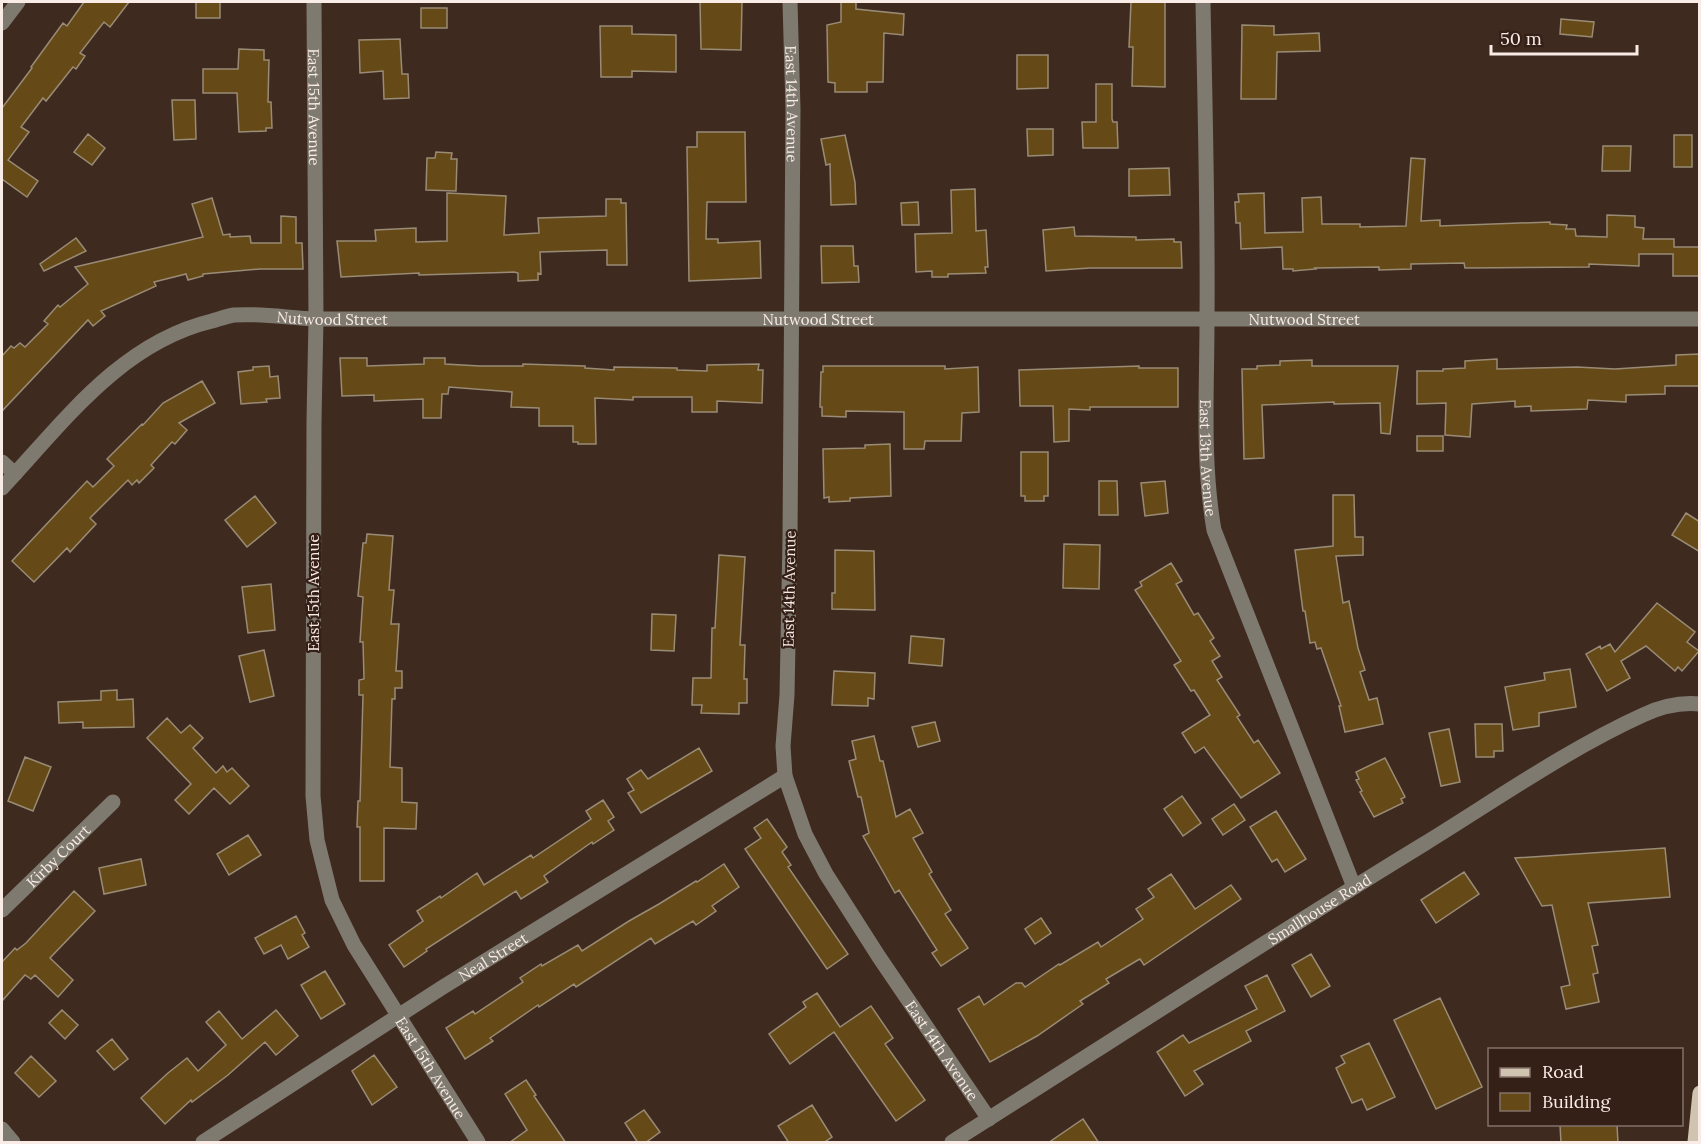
<svg xmlns="http://www.w3.org/2000/svg" width="1701" height="1144" font-family="Lora,serif">
<rect width="100%" height="100%" fill="#3f2a20"/>
<path fill="#654a18" stroke="#998b75" stroke-width="1.5" d="M84,2H129L110,27L104,22L80,53L85,56L76,69L73,67L46,101L43,98L21,127L29,132L8,160L38,181L27,197L2,179V108L32,68L31,67L63,23L67,26Z
M196,2H220V18H196Z
M700,2H742L741,50L701,49Z
M841,2H856V9L904,14L903,35L884,33L883,82H867V92H835V83L828,82L827,25L841,22Z
M1131,2H1165V87L1132,86L1133,47H1129Z
M421,8H447V28H421Z
M1561,19L1594,22L1592,37L1560,34Z
M1242,25L1274,26V35L1319,33L1320,51L1277,52L1276,99H1241Z
M600,26H632V34L676,35V72L632,71V77H601Z
M400,39L402,74H408L409,98L384,99L383,71L360,73L359,40Z
M239,49L264,50V60H269L268,102H271L272,128H266V131L239,132L237,93H203V69H238Z
M1017,55H1048V88L1017,89Z
M1096,84H1112V119L1113,122H1117L1118,148H1083L1082,122H1096Z
M172,100H195L196,139L174,140Z
M1027,129H1053V155L1028,156Z
M697,132H745L746,202H707L706,239H718V243L760,241L761,278L689,281L687,147H697Z
M88,134L105,148L92,165L74,152Z
M845,135L855,182L856,204L831,205L830,164L826,165L821,139Z
M1674,135H1692V167H1674Z
M1603,146H1631L1630,171H1602Z
M436,152L452,153L451,159H457L456,191L426,190L427,158H435Z
M1411,158L1425,159L1421,221L1440,220V226L1550,222V224L1567,225L1566,229H1575L1576,236L1607,237V215L1635,216V227L1644,228L1643,239H1674V247H1700V276H1673V254H1639V266L1589,264V267L1465,268L1464,263L1411,264V269L1379,270V267L1315,268L1316,269L1293,271V269H1283L1282,247L1241,249L1240,223H1236L1235,202H1239L1238,194L1264,193L1265,233L1303,232L1302,198L1321,197L1322,224H1360V227L1406,226Z
M1169,168L1170,195L1129,196V169Z
M975,189L976,231L986,230L988,267H985L986,273L948,274V277H932V271L916,272L915,234L952,233L951,190Z
M447,193L506,196L504,235L539,233L538,218L606,216V199H621V203H626L627,265H607V250L540,252L541,274L538,273V280L518,281V273L514,272L419,275V273L341,277L337,241H376L375,230L416,228V242L447,241Z
M212,198L223,235L230,234V237L250,236L251,243H281V216L296,217V243H302L303,269H260L203,274V276L188,280L186,274L154,282L156,286L101,311L105,316L93,326L88,320L2,411V356L11,346L14,348L20,343L25,347L48,324L44,321L58,305L60,307L88,284L75,267L203,237L192,204Z
M918,202L919,225H902L901,203Z
M1074,227L1075,236L1136,237V240L1174,239V242H1181L1182,268H1090L1046,271L1043,230Z
M76,238L86,251L44,271L40,264Z
M821,246H853L854,266H858L859,282L822,283Z
M1700,354V386H1665V394L1626,395V402L1588,400L1587,409L1531,411V406L1515,407V401L1472,404L1470,437L1445,435L1446,403L1417,404V371H1443V369L1465,368V361L1497,359V369L1577,367L1615,369L1676,365V355Z
M340,358H367V366L424,364V358H445V364L480,366H523V364L585,366V368L614,370V367L677,368V370L707,371V365L759,364L758,370H763L762,403L717,401V412H692V397H633V400L595,398L596,444H578V442H573V426H539V408L511,407L512,392L449,387L448,394H442L441,418H423V399L374,401V395L342,396Z
M1312,360V366H1398L1390,434L1381,433L1380,403L1334,404V402L1262,405L1264,458L1244,459L1242,369H1257V366L1280,365V361Z
M269,366L270,377L278,376L280,398L266,399L267,402L241,404L238,372L253,370V367Z
M823,366H945V369L978,367L979,412L962,413L961,441H925L924,449H904V412L846,411V417L822,416V407H820L821,372H823Z
M1139,366V368H1178V407H1090V410L1069,409V441L1054,442L1053,406H1020L1019,370Z
M202,381L215,403L179,423L187,430L175,444L172,442L151,465L154,468L139,483L137,480L132,485L128,480L90,518L96,524L70,552L67,548L34,582L12,561L87,481L93,487L114,466L107,459L142,424L143,425L163,403Z
M1417,436H1443V451H1417Z
M890,444L891,496L850,498V501L829,502V497L824,498L823,449L865,448V445Z
M1021,452H1048V496H1044V501H1025V496H1021Z
M1099,481H1117L1118,515H1099Z
M1165,481L1168,513L1145,516L1141,483Z
M1333,495H1354L1355,537H1363V555L1336,556L1343,603L1349,601L1358,648L1365,670L1360,672L1369,700L1377,698L1383,724L1345,732L1339,706H1341L1321,648L1317,649L1315,642L1310,643L1305,611H1303L1295,550L1333,546Z
M255,496L276,523L247,547L225,520Z
M1686,513L1700,522V552L1672,535Z
M367,534L393,536L389,590H394L391,624H399L396,671H402V688H395V699H392L390,767L402,768V802L417,803L416,829L384,828V881H360V827H357L358,801H360L363,695H359V680L364,679L363,642H360L363,597L358,596L363,543H366Z
M1064,544L1100,545L1099,589L1063,588Z
M835,550L874,551L875,610L832,609V593H835Z
M719,555L745,557L740,645H745L744,679H747V703H739V714L701,713L702,705H692L693,678H711L712,628H715Z
M1171,563L1182,581L1176,584L1194,615L1198,613L1214,638L1210,641L1220,656L1212,661L1222,677L1217,680L1240,715L1237,717L1254,743L1258,740L1280,773L1241,798L1204,747L1195,753L1182,733L1210,715L1194,690L1191,691L1174,665L1181,661L1135,590L1142,586L1140,582Z
M271,584L275,630L248,633L242,587Z
M1657,603L1695,632L1687,642L1699,651L1682,671L1678,667L1675,671L1646,646L1621,661L1630,678L1607,691L1586,654L1600,646L1601,649L1610,644L1615,652Z
M652,614L676,615L674,651L651,650Z
M911,636L944,639L942,666L909,663Z
M264,650L274,696L250,702L239,656Z
M1570,669L1576,707L1539,713V726L1513,730L1505,687L1545,680L1544,673Z
M834,671L875,673L874,699L868,698V706L832,705Z
M117,690V700L133,699L134,727L83,728V722L59,723L58,702L101,700V691Z
M167,718L181,733L190,725L203,738L193,748L216,773L223,766L227,772L232,768L249,786L230,804L214,788L189,814L175,800L191,784L147,738Z
M935,722L940,741L918,747L912,727Z
M1475,724H1502L1503,751H1494V757H1476Z
M1449,729L1460,782L1441,786L1429,733Z
M874,736L880,761H883L896,817L910,809L923,833L913,838L932,872L929,874L951,910L945,914L968,948L941,966L932,953L937,950L899,890L895,893L863,836L869,833L861,797H858L849,761L856,759L852,741Z
M699,748L712,771L641,813L628,793L634,790L627,779L641,770L648,779Z
M25,757L51,767L33,811L8,801Z
M1385,758L1405,797L1401,799L1403,803L1374,817L1360,792L1362,791L1356,780L1359,779L1356,772Z
M1182,796L1201,823L1183,836L1164,809Z
M603,800L614,817L608,821L614,830L593,844L592,842L544,876L548,882L521,899L516,891L426,949L427,951L404,967L389,945L423,921L417,911L440,896L441,898L477,873L484,885L531,855L533,858L591,819L586,811Z
M1234,804L1245,820L1223,835L1212,819Z
M1276,811L1306,859L1285,872L1277,859L1272,862L1250,827Z
M767,819L787,847L782,852L791,865L788,867L848,954L827,969L745,849L761,838L754,828Z
M248,835L261,855L229,875L217,854Z
M1665,848L1670,897L1588,903L1598,945L1592,946L1598,973L1593,974L1599,1002L1566,1009L1561,987L1570,985L1552,905L1542,906L1515,858Z
M141,859L146,885L104,894L99,868Z
M724,864L739,887L712,906L716,911L696,925L693,921L655,944L651,938L576,987L574,984L539,1007L538,1005L490,1038L493,1041L465,1059L446,1028L473,1011L475,1014L523,982L520,978L541,964L542,966L578,945L582,951L629,921L659,904L696,881L697,882Z
M1464,872L1479,894L1436,923L1421,900Z
M1171,874L1195,909L1231,885L1241,899L1144,965L1140,959L1138,960L1106,979L1109,983L1080,1001L1083,1004L1037,1036L990,1062L958,1009L979,996L984,1005L1016,983H1022L1025,987L1059,964L1060,965L1098,942L1101,947L1143,919L1136,909L1154,897L1148,889Z
M74,891L95,911L50,958L73,980L58,997L35,975L31,979L25,975L2,1001V962L15,948L17,950L26,943Z
M296,916L305,933L302,935L309,947L288,959L281,945L264,954L255,938Z
M1041,918L1051,933L1035,944L1025,929Z
M1311,954L1330,986L1311,997L1292,965Z
M325,971L345,1004L321,1019L301,985Z
M1267,975L1285,1011L1246,1031L1251,1041L1194,1071L1203,1084L1185,1096L1157,1052L1183,1035L1189,1043L1257,1009L1245,986Z
M817,993L840,1027L871,1006L893,1038L885,1044L925,1100L896,1121L834,1032L790,1064L769,1034L806,1007L803,1002Z
M1440,998L1482,1087L1436,1109L1394,1020Z
M62,1010L78,1025L65,1039L49,1023Z
M276,1010L298,1036L276,1055L265,1042L228,1075L192,1102L191,1100L165,1124L141,1098L168,1073L187,1058L198,1071L226,1045L206,1022L219,1011L242,1039Z
M112,1039L128,1059L114,1070L97,1051Z
M1369,1043L1395,1097L1367,1110L1362,1099L1352,1103L1336,1068L1345,1063L1341,1056Z
M374,1055L397,1087L372,1105L352,1071Z
M31,1056L56,1081L39,1097L15,1073Z
M526,1080L536,1095L534,1096L566,1143H509L527,1130L505,1094Z
M812,1105L832,1137L823,1143H789L778,1126Z
M644,1110L660,1132L645,1143H638L625,1123Z
M1083,1119L1099,1143H1048Z
M1560,1125H1617L1618,1143H1561Z"/>
<g fill="none" stroke-linecap="round" stroke-linejoin="round">
<g stroke="#7f7a70" stroke-width="15">
<path id="s1" d="M314,2L316,319L314,421L313,796L317,840L332,900L354,945L478,1142"/>
<path id="s2" d="M790,2L793,109L790,539L787,695L783,746L785,776L805,834L826,874L879,957L989,1119"/>
<path id="s3" d="M1203,2C1205,108 1208,214 1207,321C1207,390 1202,461 1214,530L1354,887"/>
<path d="M2,23L18,2"/>
<path d="M2,462L15,474"/>
<path id="s4" d="M2,488C63,423 120,343 212,321C219,319 227,316 234,315C260,313 289,318 316,319H1700"/>
<path id="s5" d="M2,910L113,802"/>
<path d="M2,1129L13,1142"/>
<path id="s6" d="M203,1142L443,987L785,776"/>
<path id="s7" d="M952,1142C1109,1043 1265,941 1424,844C1494,801 1568,749 1643,715C1660,707 1680,702 1700,704"/>
</g>
<path stroke="#d0c4b0" stroke-width="15" d="M1695,1142L1700,1093"/>
</g>
<g text-anchor="middle" dominant-baseline="central" stroke-width="4.5" stroke-linejoin="round" paint-order="stroke">
<g font-size="15" fill="#f9ebe5" stroke="#342017">
<text stroke="none"><textPath href="#s2" startOffset="102">East 14th Avenue</textPath></text>
<text stroke="none"><textPath href="#s1" startOffset="105">East 15th Avenue</textPath></text>
<text stroke="none"><textPath href="#s4" startOffset="394">Nutwood Street</textPath></text>
<text stroke="none"><textPath href="#s4" startOffset="880">Nutwood Street</textPath></text>
<text stroke="none"><textPath href="#s4" startOffset="1366">Nutwood Street</textPath></text>
<text stroke="none"><textPath href="#s3" startOffset="456">East 13th Avenue</textPath></text>
<text transform="translate(789 589) rotate(-89)">East 14th Avenue</text>
<text transform="translate(313 593) rotate(-90)">East 15th Avenue</text>
<text stroke="none"><textPath href="#s5" startOffset="78">Kirby Court</textPath></text>
<text stroke="none"><textPath href="#s7" startOffset="435">Smallhouse Road</textPath></text>
<text stroke="none"><textPath href="#s6" startOffset="344">Neal Street</textPath></text>
<text stroke="none"><textPath href="#s2" startOffset="1092">East 14th Avenue</textPath></text>
<text stroke="none"><textPath href="#s1" startOffset="1095">East 15th Avenue</textPath></text>
</g>
</g>
<rect width="1701" height="1144" fill="none" stroke="#f9ebe5" stroke-width="6"/>
<rect x="1488" y="1048" width="195" height="78" fill="#342017" stroke="#837169" stroke-width="1.5"/>
<rect x="1500" y="1068" width="30" height="9" fill="#d0c4b0" stroke="#837169" stroke-width="1.5"/>
<text x="1542" y="1078" font-size="18" fill="#f9ebe5">Road</text>
<rect x="1500" y="1093" width="30" height="18" fill="#654a18" stroke="#837169" stroke-width="1.5"/>
<text x="1542" y="1108" font-size="18" fill="#f9ebe5">Building</text>
<path d="M1491 45v9h146v-9" fill="none" stroke="#f9ebe5" stroke-width="3"/>
<text x="1500" y="45" font-size="18" fill="#f9ebe5" stroke="#342017" stroke-width="4.5" paint-order="stroke">50 m</text>
</svg>
